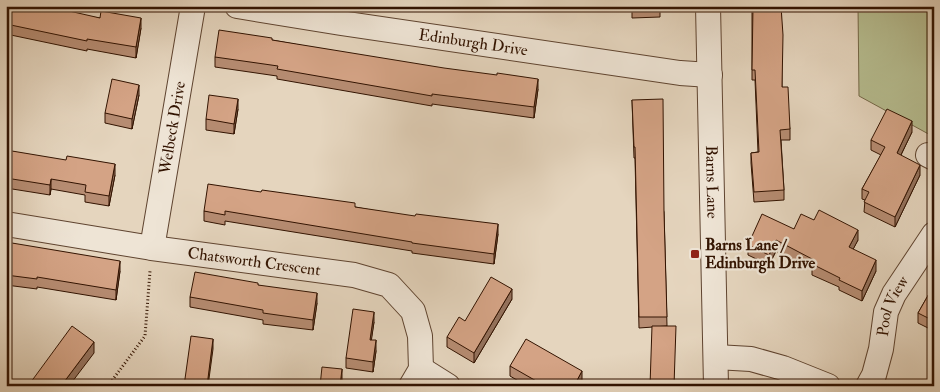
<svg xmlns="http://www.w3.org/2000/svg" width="940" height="392" font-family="'IM FELL Double Pica',serif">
<rect width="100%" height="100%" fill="#e5d5be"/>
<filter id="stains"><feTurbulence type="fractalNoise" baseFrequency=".004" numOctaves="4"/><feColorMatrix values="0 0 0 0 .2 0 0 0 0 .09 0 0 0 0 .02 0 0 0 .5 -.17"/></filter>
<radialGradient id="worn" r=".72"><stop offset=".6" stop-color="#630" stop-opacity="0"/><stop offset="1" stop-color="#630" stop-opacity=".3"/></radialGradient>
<path fill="#b6bd90" stroke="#746848" d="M858,6H934V137L859,96Z
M789,382L797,386H755L756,383Z"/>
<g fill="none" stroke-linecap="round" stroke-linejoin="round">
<defs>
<g id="minor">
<path id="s1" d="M237,6L341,23L680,73L710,75"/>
<path id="s2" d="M708,6L716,386"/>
<path d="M928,155L934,158"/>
<path id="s3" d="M6,224L152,248L354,275L389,285L413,311L420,336L421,369L411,386"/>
<path id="s4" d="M152,248L193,6"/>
<path d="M716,357L751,359L783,368L828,386"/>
<path d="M421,369L448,386"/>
<path id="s5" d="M868,386L874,375L881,349L886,312L894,294L934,234"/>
</g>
</defs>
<use href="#minor" stroke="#5f4430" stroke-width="26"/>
<path stroke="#321301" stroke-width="3" stroke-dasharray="1 2.5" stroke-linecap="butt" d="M108,386L145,336L150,271"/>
<use href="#minor" stroke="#eee4d5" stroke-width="24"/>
</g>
<path fill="#b68c72" stroke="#321301" d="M6,6L100,18L141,28L136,58L87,49V51L6,34Z
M632,6H660V17L632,18Z
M752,6H781L782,87L790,129V140H781L784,190V200L754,202L751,163V153L758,152L755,80H752Z
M272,40L538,89L534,118L432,104V106L277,79V76L215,67V57Z
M139,95L132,129L105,123V113Z
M632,100L664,212L667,326L639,328L635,158H634Z
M238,109L234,134L206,130V119Z
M912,132L901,155L920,175L895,227L864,212L865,200L862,199V189L881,155L871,150V140Z
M6,150L115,175L109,206L85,202V195L51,189L50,195L6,188Z
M355,207L498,234L494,264L412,253V251L225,221V225L204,221V211Z
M814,220L858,240L853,249L876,271L862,301L839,290V287L812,275V269L776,251L769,265L748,255V245L794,229Z
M6,242L120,271L116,300L37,287V289L6,285Z
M258,285L317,303L313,330L263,324V320L190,307V297Z
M934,285V331L918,323V313Z
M512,299L474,363L447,347V337L465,321Z
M374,322L371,340L376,351L373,372L346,368V358Z
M510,366L582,381L580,386H527L510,376Z"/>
<path fill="#94725d" stroke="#321301" d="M141,18V28L136,58V47Z
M538,79V89L534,118V107Z
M139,85V95L132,129V119Z
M238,99V109L234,134V124Z
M912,121V132L897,163V153Z
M115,164V175L109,206V196Z
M920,165V175L895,227V217Z
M51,179V189L50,195V185Z
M498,224V234L494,264V254Z
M858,230V240L849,257V247Z
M776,240V251L769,265V255Z
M876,260V271L862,301V291Z
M120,261V271L116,300V290Z
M512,289V299L474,363V353Z
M317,293V303L313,330V320Z
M374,312V322L370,350V340Z
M213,339V349L208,386H207Z
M376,340V351L373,372V362Z
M94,342V353L69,386H61Z
M342,369V386H340Z
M582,371V381L580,386H574Z"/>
<path fill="#d4a385" stroke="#321301" d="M6,6H47L100,18L101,11L141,18L136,47L87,39V41L6,24Z
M632,6H660V7L632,8Z
M753,6H781L783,35L782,87H788L790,129L780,130L784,190L754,192L751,153L759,152L755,70H752Z
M219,30L272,38V40L444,68L497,75V73L538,79L534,107L432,94V96L277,69L278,66L215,57Z
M112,79L139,85L132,119L105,113Z
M209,95L238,99L234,124L206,119Z
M663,99L664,212L667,317H639L635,147H634L632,100Z
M887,109L912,121L897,153L920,165L895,217L864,202L869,192L862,189L885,147L871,140Z
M6,150L66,160L67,156L115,164L109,196L85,192L86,185L51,179L50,185L6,178Z
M208,184L261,192L262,190L355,203V207L415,216L416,214L498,224L494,254L412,243V242L225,211V215L204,211Z
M819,210L858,230L849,247L876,260L862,291L839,280L840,278L812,264L814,260L776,240L769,255L748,245L762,214L794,229L801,214L814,220Z
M6,242L120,261L116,290L37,277V279L6,275Z
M195,272L258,283V285L317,293L313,320L263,313V310L190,297Z
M491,277L512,289L474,353L447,337L459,317L465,321Z
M934,285V321L918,313Z
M353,309L374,312L370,340H376L373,362L346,358Z
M72,326L94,342L61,386H28Z
M652,326H676L674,386H650Z
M191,336L213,339L207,386H184Z
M526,339L582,371L574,386H545L510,366Z
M322,367L342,369L340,386H320Z"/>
<rect fill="#8f2418" stroke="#eee4d5" stroke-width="2" x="690" y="249" width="10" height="10" rx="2.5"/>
<g text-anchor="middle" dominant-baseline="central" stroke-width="4.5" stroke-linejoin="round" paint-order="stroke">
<g font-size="16" fill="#321301" stroke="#eee4d5">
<text stroke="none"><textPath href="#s1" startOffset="239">Edinburgh Drive</textPath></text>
<text stroke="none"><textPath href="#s4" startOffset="122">Welbeck Drive</textPath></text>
<text stroke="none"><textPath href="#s2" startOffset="176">Barns Lane</textPath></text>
<text stroke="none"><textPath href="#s3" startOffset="251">Chatsworth Crescent</textPath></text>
<text stroke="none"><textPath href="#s5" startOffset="84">Pool View</textPath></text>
</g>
<g font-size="16" font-weight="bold" fill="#321301" stroke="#eee4d5" text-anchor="start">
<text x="705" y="245">Barns Lane /<tspan x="705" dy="18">Edinburgh Drive</tspan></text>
</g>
</g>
<rect width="940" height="392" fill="none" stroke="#e5d5be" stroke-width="25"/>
<rect x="8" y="8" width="925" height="377" fill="none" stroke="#321301" stroke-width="2.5"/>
<rect x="12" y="12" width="915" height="367" fill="none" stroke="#321301"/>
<rect width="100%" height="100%" filter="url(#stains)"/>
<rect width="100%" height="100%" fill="url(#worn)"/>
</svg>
